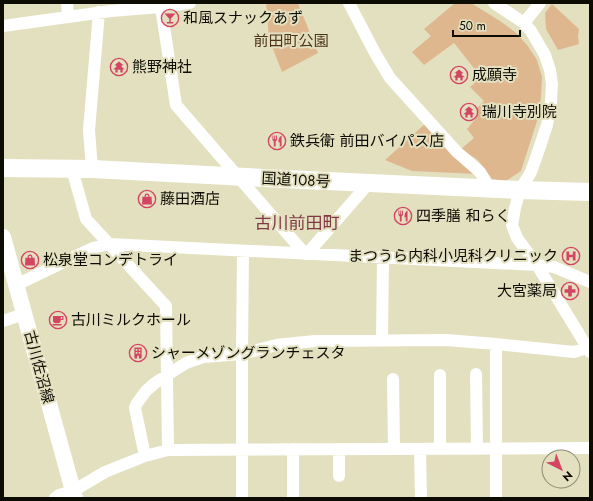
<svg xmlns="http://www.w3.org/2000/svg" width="593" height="501" font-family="Jost,'Noto Sans JP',sans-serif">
<rect width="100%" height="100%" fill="#e3e0c0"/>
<path fill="#dfb78f" d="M266,3H298L318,53L282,72L269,39Z
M455,3H471L500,21L515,32L527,45L537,60L542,77L541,97L538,118L521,171L506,181L492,179L478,160L461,149L474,138L467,129L477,117L476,109L484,101L470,87L481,77L454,43L424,65L412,52L431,36L424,29Z
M552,4L579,29L578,37L579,44L558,50L546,29L545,13Z
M426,123L477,174L412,171L385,160Z"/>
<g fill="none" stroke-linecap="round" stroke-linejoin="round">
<path stroke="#fff" stroke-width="12" d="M67,3L68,17
M349,3L375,53L390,78L457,152L480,172L490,189
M494,3L524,23L531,31L545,55L550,70L552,84L551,102L547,125L537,155L531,172L520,190L515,208L512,225L517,238L537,265L590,352
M161,7L176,105L305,254
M524,23L540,3
M3,26L111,11L161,7L190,3
M72,169L86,219L166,306L168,450
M92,169L89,130L99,12
M307,254L369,183
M16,285L93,248L109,244L537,265L554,267L590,282
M3,321L24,314
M382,340L383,257
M496,344V498
M476,374L477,448
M440,375V449
M393,379L394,449
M293,449V498
M339,449V476
M420,449L421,498
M145,456L135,408L137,403L146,391L155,383L186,363L203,357L242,354L276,345L315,341L446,340L496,344L574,352L587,348L590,349
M55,498L59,495L73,491L105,472L145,456L168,450L590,448
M242,498V354L243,251"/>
<path stroke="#fff" stroke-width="16" d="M3,237L75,498"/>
<path stroke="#fff" stroke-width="18" d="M3,168L92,169L284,179L520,190L590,192"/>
</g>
<defs>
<symbol id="bar-ring" viewBox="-11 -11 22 22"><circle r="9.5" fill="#e3e0c0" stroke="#d44463" stroke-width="1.5"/><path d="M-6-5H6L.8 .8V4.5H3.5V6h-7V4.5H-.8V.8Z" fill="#d44463"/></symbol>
<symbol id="temple-ring" viewBox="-11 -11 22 22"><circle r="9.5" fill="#e3e0c0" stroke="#d44463" stroke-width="1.5"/><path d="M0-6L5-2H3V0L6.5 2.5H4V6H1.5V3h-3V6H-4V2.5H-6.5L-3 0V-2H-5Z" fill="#d44463"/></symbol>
<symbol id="restaurant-ring" viewBox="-11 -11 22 22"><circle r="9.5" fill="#e3e0c0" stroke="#d44463" stroke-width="1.5"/><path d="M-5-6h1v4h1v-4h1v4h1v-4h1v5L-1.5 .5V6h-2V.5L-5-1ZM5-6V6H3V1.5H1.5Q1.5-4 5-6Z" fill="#d44463"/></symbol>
<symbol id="shop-ring" viewBox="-11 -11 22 22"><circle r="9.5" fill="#e3e0c0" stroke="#d44463" stroke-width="1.5"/><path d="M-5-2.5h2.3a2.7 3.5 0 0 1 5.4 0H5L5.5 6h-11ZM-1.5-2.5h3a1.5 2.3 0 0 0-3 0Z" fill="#d44463"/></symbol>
<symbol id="hospital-ring" viewBox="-11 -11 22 22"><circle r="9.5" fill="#e3e0c0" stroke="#d44463" stroke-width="1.5"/><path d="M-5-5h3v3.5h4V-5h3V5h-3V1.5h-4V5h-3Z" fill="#d44463"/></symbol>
<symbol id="pharmacy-ring" viewBox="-11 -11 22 22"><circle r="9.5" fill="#e3e0c0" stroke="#d44463" stroke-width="1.5"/><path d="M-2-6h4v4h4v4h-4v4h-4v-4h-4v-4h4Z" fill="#d44463"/></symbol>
<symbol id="cafe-ring" viewBox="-11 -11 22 22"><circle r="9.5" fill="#e3e0c0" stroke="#d44463" stroke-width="1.5"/><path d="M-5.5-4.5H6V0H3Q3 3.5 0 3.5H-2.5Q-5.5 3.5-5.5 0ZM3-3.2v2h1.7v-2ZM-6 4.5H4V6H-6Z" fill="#d44463"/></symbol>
<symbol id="building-ring" viewBox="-11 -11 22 22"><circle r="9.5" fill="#e3e0c0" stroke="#d44463" stroke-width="1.5"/><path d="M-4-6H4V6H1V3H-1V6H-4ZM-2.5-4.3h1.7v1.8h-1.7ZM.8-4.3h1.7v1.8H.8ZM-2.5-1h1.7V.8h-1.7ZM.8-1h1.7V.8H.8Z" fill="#d44463"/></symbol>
</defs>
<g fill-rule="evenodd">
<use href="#bar-ring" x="160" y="8" width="20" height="20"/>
<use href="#temple-ring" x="109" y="57" width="20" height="20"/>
<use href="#temple-ring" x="449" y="65" width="20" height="20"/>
<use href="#temple-ring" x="459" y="102" width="20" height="20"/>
<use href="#restaurant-ring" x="267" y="131" width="20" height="20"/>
<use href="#shop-ring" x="137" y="189" width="20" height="20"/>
<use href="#restaurant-ring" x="393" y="206" width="20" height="20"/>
<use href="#hospital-ring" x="561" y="246" width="20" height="20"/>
<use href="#shop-ring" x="20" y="250" width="20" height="20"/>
<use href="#pharmacy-ring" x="560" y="281" width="20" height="20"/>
<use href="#cafe-ring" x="48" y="310" width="20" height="20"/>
<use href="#building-ring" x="128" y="343" width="20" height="20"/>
</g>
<g text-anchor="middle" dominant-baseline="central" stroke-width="4" stroke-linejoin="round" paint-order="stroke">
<g font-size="15" fill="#0d0c03" stroke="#e3e0c0" text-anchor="start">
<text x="183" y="18">和風スナックあず</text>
<text x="132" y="67">熊野神社</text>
<text x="472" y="75">成願寺</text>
<text x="482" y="112">瑞川寺別院</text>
<text x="290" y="141">鉄兵衛 前田バイパス店</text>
<text x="160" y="199">藤田酒店</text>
<text x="416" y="216">四季膳 和らく</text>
<text x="558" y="256" text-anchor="end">まつうら内科小児科クリニック</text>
<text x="43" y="260">松泉堂コンデトライ</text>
<text x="557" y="291" text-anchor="end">大宮薬局</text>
<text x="71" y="320">古川ミルクホール</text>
<text x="151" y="353">シャーメゾングランチェスタ</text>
</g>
<g font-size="15" fill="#4e3417" stroke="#e3e0c0">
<text x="291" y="41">前田町公園</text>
</g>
<g font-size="15" fill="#0d0c03" stroke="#e3e0c0">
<text transform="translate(296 180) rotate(3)">国道108号</text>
<text transform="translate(39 367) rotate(75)">古川佐沼線</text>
</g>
<g font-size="17" fill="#813944" stroke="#e3e0c0">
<text x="297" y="223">古川前田町</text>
</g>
</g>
<rect width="593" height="501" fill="none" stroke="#0d0c03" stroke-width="8"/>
<g transform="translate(561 469) rotate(138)"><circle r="19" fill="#e3e0c0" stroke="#8d8b74"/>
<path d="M0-3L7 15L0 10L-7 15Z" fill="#d44463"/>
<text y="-6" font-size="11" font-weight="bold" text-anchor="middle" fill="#0d0c03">N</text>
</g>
<path d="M453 30v6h67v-6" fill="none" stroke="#0d0c03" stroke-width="2"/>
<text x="459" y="30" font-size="12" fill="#0d0c03" stroke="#e3e0c0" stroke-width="3" paint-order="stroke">50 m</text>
</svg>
